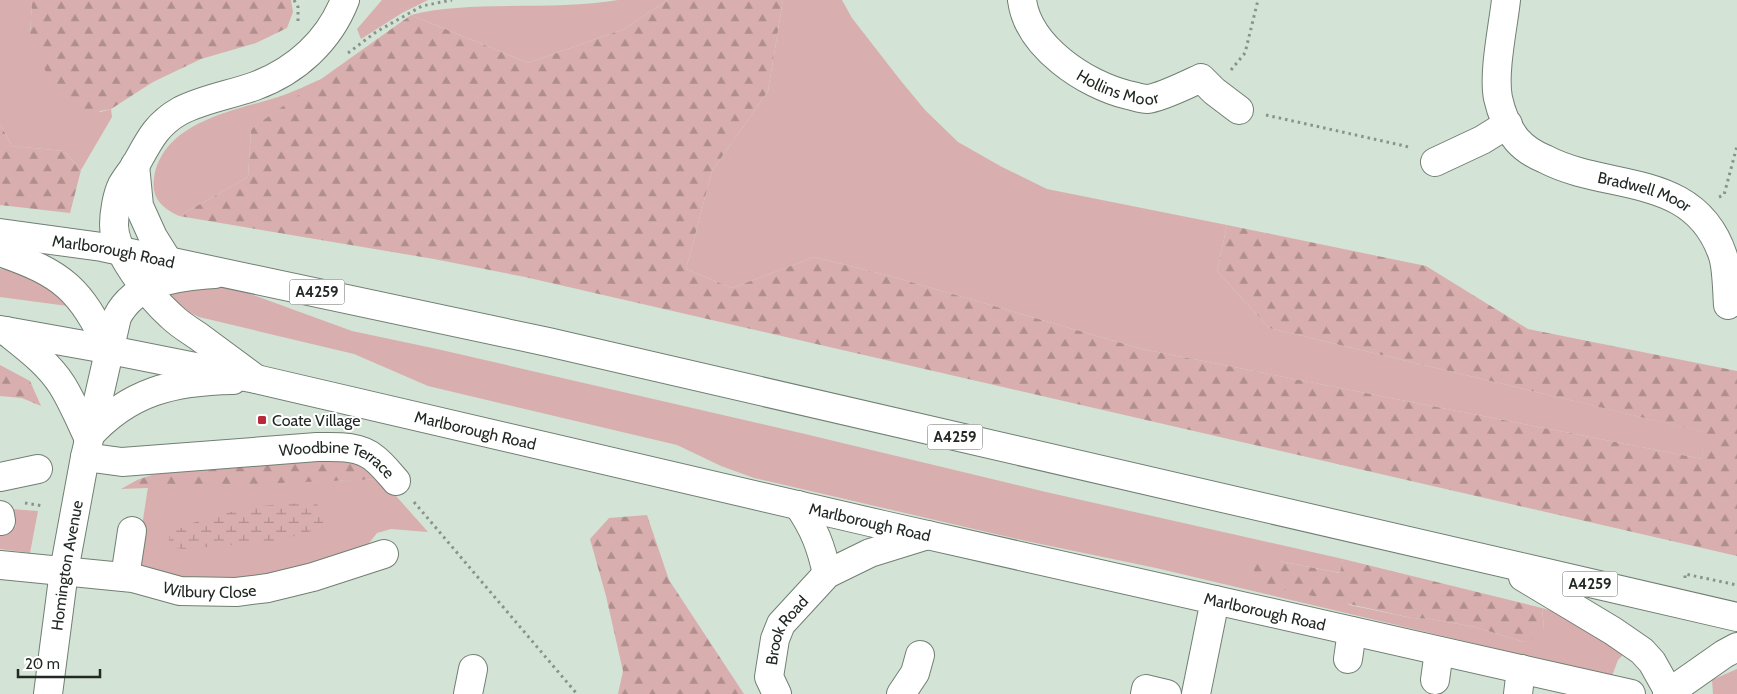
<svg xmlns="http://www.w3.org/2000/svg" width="1737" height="694" font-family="Cabin,sans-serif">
<defs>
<pattern id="forest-firs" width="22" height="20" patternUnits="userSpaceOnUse" patternTransform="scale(1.25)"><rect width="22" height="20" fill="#d8afae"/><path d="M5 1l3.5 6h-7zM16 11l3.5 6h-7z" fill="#af8e8d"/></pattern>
<pattern id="wetland-marsh" width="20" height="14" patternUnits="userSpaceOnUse" patternTransform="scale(1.25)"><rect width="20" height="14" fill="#d8afae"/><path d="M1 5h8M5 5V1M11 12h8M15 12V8" fill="none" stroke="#af8e8d"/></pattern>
</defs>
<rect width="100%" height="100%" fill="#d3e3d6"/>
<path fill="#d8afae" d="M0,0H32L30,36L100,112L111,109L112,117L81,170L64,151L12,146L0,124Z
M382,0H428L402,13L361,39L357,29Z
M618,0H668L624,29L528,63L411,15C465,0 556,11 618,0Z
M783,0H842L852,18L901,81L925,110L958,142L1002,167L1047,189L1227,225L1217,271L1269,328L1704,432L1702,459L1142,349L890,276L814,257L732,288L686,269L712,171L768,91Z
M324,78L251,129L248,177L179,216C162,208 151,198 154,178C163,122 233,111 278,97C294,92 309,84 324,78Z
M0,269L24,271L75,307L0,297Z
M202,284L245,292L352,331L437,349L805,434L1046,492L1343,559L1341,573L1279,561L1350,605L1412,618L1431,619L1475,627L1524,642L1544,629L1542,608L1562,614L1626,652L1618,660L1612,676L1156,568L1026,541L754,478L721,466L677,445L428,386L354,354L199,317L181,308L162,290Z
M381,479L428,532L391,529L377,533L366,547L299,571L199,582L136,565L148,487Z
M11,509L38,511L30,553L0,549V530L16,527Z
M1737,669V694H1713L1712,680Z"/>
<path fill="url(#forest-firs)" d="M32,0H291L293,12L287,28L256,43L201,59L153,82L111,109L90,113L53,88L30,36Z
M668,0H783L768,91L712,171L686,269L732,288L814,257L890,276L1142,349L1702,459L1703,432L1269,328L1217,271L1227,225L1426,266L1528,329L1737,371V556L525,277L434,259L179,216L248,177L251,129L411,15L528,63L624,29Z
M0,124L12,146L64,151L81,170L70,213L0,205Z
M0,365L30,381L41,406L22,398L0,396Z
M352,453L381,479L121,489L137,480L184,464Z
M647,515L669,580L744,694H618L623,671L606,596L590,539L609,518Z
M1343,559L1542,608L1544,629L1537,638L1524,642L1475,627L1431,619L1412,618L1263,585L1254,574V565L1263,560L1279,561L1340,573Z"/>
<path fill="url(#wetland-marsh)" d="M315,502L328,516L318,529L278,541L184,549L176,548L169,542V536C180,523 234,511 253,507C273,504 295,504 315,502Z"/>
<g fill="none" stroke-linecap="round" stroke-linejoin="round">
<defs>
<g id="minor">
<path id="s1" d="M1022,0C1028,47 1086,85 1128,95C1134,96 1141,99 1147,99C1160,98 1188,84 1201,78L1214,91L1239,110"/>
<path id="s2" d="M1506,0C1503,27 1493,73 1498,98C1501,112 1508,129 1517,140C1524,148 1535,155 1545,159C1608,192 1695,171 1723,256C1727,269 1727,291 1728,305"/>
<path d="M1435,162L1482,140L1508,124"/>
<path d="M135,165L139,206L153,237L168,261"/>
<path d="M0,252C64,274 80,289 109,349"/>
<path d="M6,331C26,347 48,363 62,385C72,401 80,420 88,437"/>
<path d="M256,379C237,365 218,351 198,336C189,330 179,324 171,316C151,298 114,253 114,225C114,213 117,195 122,185C126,178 131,172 135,166C148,143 155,125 180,111C203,99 230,95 255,86C296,71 329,41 345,0"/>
<path d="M88,437C129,391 174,381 233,380"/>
<path id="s3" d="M85,457L122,462L317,447C335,447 359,445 374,458C382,464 389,473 396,481"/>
<path d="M0,477L38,469"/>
<path d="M798,505C814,528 821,546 827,574"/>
<path d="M0,515L1,521"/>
<path id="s4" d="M0,565L133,578L180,591L236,592L268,588L313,577L384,554"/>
<path d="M125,577L132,531"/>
<path d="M1348,659L1352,631"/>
<path d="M1435,680L1439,651"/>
<path id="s5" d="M48,694L64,571L85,457L117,317C135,281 180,276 215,274"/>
<path d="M468,694L473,669"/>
<path id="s6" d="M777,694L769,677L775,639L781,624L827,574L870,553L928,535"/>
<path d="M901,694L915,673L920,655"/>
<path d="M1145,694L1146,689L1167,694"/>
<path d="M1196,694L1215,600"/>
<path d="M1518,694L1521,669"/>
<path d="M1667,694L1724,654L1737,647"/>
</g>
<g id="major">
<path id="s7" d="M0,233L102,247L548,342L1737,617"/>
<path id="s8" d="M0,330L95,347L256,379L883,525L1631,694"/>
<path d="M1523,577L1613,631L1642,651L1652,662L1670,694"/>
</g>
</defs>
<use href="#minor" stroke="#717f73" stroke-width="30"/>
<use href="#major" stroke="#717f73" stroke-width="30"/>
<path stroke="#88938a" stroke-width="3" stroke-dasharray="2.5 4" stroke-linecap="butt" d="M294,0L298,7V24
M348,53L376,32L422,6L452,0
M1231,70L1245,53L1258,0
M1266,115L1405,146L1411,148
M1719,197L1724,195L1737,146
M414,502L577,694
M25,503L44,506
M1685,578V574L1737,585"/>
<use href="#minor" stroke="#fff" stroke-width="28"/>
<use href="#major" stroke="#fff" stroke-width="28"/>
</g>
<rect fill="#ba293b" stroke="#fff" stroke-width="2" x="257" y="415" width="10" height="10" rx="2.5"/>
<g text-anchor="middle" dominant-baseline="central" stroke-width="4" stroke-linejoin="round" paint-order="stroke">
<g fill="#fff" stroke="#646865" stroke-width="1">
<rect x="289.5" y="279.5" width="55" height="25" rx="4"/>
<rect x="927.5" y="424.5" width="55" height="25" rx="4"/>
<rect x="1562.5" y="571.5" width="55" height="25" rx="4"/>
</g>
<g font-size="15" font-weight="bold" fill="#222823">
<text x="317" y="292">A4259</text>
<text x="955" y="437">A4259</text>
<text x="1590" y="584">A4259</text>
</g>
<g font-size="16" fill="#222823" stroke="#fff">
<text stroke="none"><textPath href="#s1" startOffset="138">Hollins Moor</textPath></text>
<text stroke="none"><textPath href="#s2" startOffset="284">Bradwell Moor</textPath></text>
<text stroke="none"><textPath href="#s7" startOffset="115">Marlborough Road</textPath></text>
<text stroke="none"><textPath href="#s8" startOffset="486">Marlborough Road</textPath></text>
<text stroke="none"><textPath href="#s3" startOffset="256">Woodbine Terrace</textPath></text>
<text stroke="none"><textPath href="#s8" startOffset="891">Marlborough Road</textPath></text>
<text stroke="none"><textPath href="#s5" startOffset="130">Homington Avenue</textPath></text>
<text stroke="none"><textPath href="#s4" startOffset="212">Wilbury Close</textPath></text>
<text stroke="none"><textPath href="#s8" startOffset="1296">Marlborough Road</textPath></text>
<text stroke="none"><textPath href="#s6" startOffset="70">Brook Road</textPath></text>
</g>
<g font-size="16" fill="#222823" stroke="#fff" text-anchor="start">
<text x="272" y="420">Coate Village</text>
</g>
</g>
<path d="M18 669v8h82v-8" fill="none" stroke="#222823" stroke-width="2.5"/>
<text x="25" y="669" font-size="15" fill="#222823" stroke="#ffffff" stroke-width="4" paint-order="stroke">20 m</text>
</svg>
